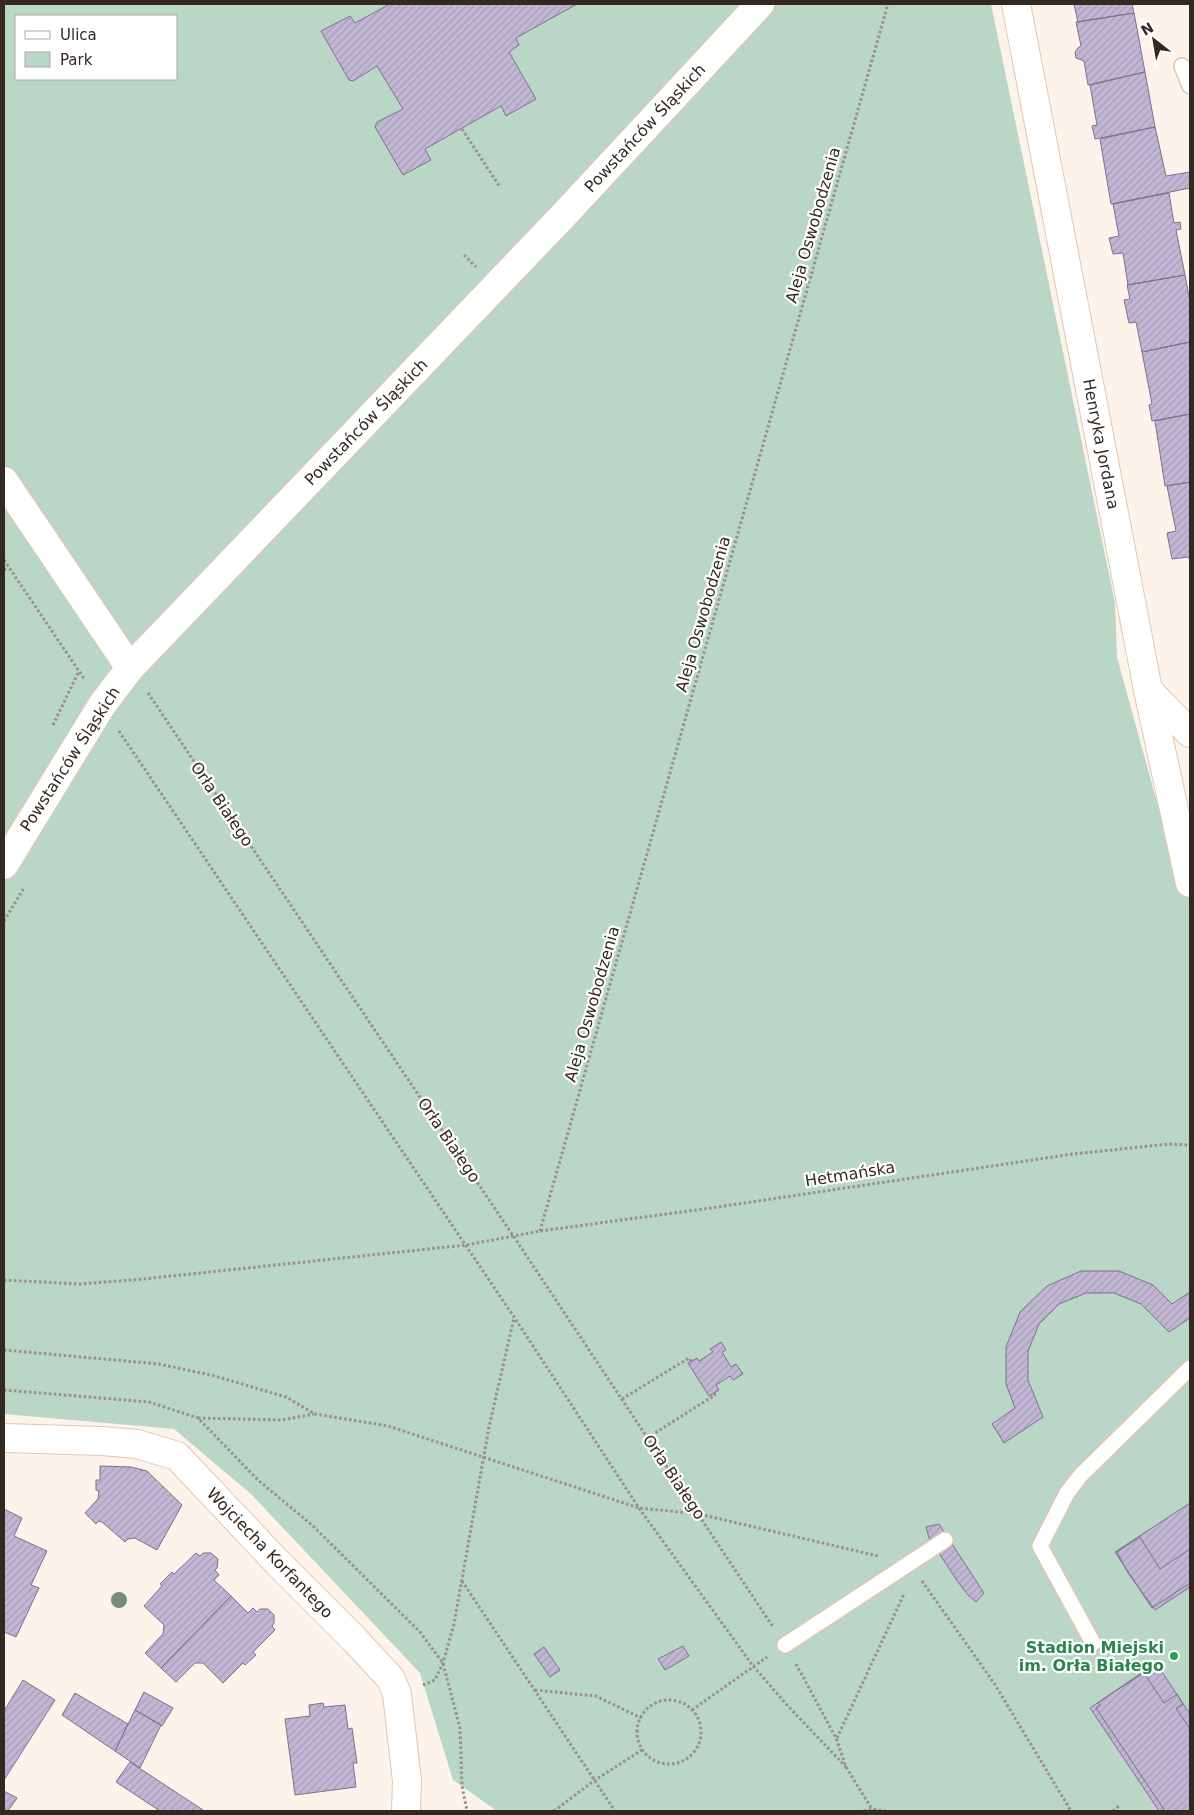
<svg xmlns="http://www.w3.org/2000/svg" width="1194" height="1815" font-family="'DejaVu Sans',sans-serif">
<defs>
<pattern id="building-hatch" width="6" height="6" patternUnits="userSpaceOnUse" patternTransform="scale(1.25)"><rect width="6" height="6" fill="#c1b7d4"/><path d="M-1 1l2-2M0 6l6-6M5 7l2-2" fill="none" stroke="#a69db6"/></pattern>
</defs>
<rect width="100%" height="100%" fill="#fef3ea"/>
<path fill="#bad6c7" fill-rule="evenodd" d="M4,4H991L1115,603L1117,657L1172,857L1190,893V1811H497L453,1780L420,1673L251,1494L174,1429L4,1414ZM16,16H176V79H16Z"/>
<path fill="url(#building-hatch)" stroke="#7b718c" d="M390,4H577L516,38L519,45L509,52L536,99L506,116L501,106L425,149L431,160L403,175L375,127L377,122L403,109L377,66L353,81L349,80L321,31L350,16L355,23Z
M1074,4H1132L1134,13L1078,22Z
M1134,13L1145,72L1088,85L1084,61L1076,58L1075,52L1079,47L1081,46L1076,22Z
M1145,72L1155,127L1095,139L1092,126L1097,125L1090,85Z
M1155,127L1166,176L1190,172V188L1111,204L1100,139Z
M1169,193L1174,223L1180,222L1181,229L1176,230L1185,275L1128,285L1123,253L1113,254L1109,238L1119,236L1113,204Z
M1185,275L1190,302V342L1142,352L1136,322L1129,323L1124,300L1130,299L1127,285Z
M1190,342V414L1152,421L1149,405L1152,404L1142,352Z
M1190,414V482L1165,486L1155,421Z
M1190,482V563L1189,557L1172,559L1167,533L1176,531L1167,486Z
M1081,1271H1119L1153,1285L1172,1304L1190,1292V1318L1169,1332L1141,1304L1114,1293H1086L1059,1304L1039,1324L1028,1351V1380L1043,1417L1004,1443L992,1424L1015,1408L1006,1384V1347L1020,1312L1047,1286Z
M721,1342L726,1350L722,1352L731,1367L736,1364L743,1374L733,1380L730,1376L716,1385L719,1390L709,1396L688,1363L697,1358L699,1361L713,1352L710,1349Z
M100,1466L131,1467L147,1471L182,1505L157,1550L135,1538L128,1539L125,1542L102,1522L98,1521L96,1524L85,1513L98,1499L99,1491L96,1490V1480H100Z
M1190,1503V1583L1152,1608L1115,1552Z
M4,1509L22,1518L14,1536L47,1551L31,1585L39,1588L16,1637L4,1632Z
M939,1524L984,1593L976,1602L968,1595L958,1582L929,1538L926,1527Z
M1140,1537L1160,1569L1190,1549V1587L1155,1610L1128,1573L1117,1552Z
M196,1553L200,1556L203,1553H211L218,1559L217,1568L215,1570L219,1575L214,1580L231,1596L161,1668L145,1653L163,1634L164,1625L144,1606L162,1586L160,1584L172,1572L174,1574Z
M231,1596L248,1613L253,1608L257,1612L260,1609H268L274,1615V1623L272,1626L275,1630L253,1652L256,1655L245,1665L243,1663L223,1683L203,1663H195L176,1682L161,1668Z
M683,1646L689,1656L665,1670L658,1659Z
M544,1647L560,1670L550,1677L534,1654Z
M1156,1663L1190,1714V1811H1159L1090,1708Z
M1144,1673L1164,1703L1177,1694L1183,1704L1176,1708L1190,1729V1811H1165L1096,1708L1100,1706L1098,1703L1109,1695Z
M23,1680L55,1700L4,1780V1711Z
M144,1692L173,1708L162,1726L135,1710Z
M75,1693L128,1724L115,1751L62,1715Z
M323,1703L324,1707L345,1705L348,1729L352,1728L357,1763H353L356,1787L295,1795L285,1719L310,1716L309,1705Z
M135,1710L161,1725L140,1768L115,1751Z
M130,1762L203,1810L202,1811H160L116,1782Z
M4,1791L17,1798L8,1811H4Z"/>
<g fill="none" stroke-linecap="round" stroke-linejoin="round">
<defs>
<path id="lane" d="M1182,66L1190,86
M1093,1643L1040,1546L1067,1493L1081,1475L1190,1368
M785,1645L945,1540"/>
<path id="street" d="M1016,4L1148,690L1190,883
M4,481L130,668
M1148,690L1190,733
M4,865L102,705L130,668L561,218L760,4
M4,1438L102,1441L137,1444L177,1456L277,1562L354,1639L391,1679L397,1694L407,1781L406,1811"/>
</defs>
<use href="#lane" stroke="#e0c6b0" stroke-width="18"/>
<use href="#street" stroke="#e0c6b0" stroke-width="30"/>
<path stroke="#9a8f87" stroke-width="3" stroke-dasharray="2.5 2.5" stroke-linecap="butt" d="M462,129L500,187
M464,255L476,267
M4,560L85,680
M4,570L8,567
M148,693L514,1237L773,1627
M53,725L79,671
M119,731L514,1317L639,1508L753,1666L787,1705L846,1767
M4,921L24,888
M540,1231L888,4
M4,1280L80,1284L143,1279L466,1245L540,1231L711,1208L1073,1154L1169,1144L1190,1145
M4,1350L159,1364L215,1376L286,1397L315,1414L388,1426L639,1508L699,1514L878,1556
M4,1390L149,1402L198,1418L258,1480L312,1525L420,1632L443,1663L460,1728L462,1786L467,1811
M622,1399L689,1358L691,1361
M198,1418L282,1420L314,1414
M647,1438L715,1395L714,1393
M462,1581L615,1811
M922,1581L994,1683L1071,1811
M796,1664L836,1738L846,1767L873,1811
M423,1685L435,1680L443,1663L454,1624L489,1427L514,1318
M535,1690L596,1696L641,1718
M637 1732a32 32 0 1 1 64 0a32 32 0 1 1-64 0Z
M692,1710L767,1657
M837,1738L904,1594
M554,1811L595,1780L642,1750
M864,1811L872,1809L885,1811
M1113,1811L1119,1806"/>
<use href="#lane" stroke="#fff" stroke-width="15"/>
<use href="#street" stroke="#fff" stroke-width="28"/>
</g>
<circle fill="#798a7d" cx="119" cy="1600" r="8"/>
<circle fill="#2e9e5b" stroke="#fff" stroke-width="2" cx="1174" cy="1656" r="5"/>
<g text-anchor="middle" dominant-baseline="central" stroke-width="4.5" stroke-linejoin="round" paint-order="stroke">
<g font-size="16" fill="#342921" stroke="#fff">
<text transform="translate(645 128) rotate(-47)">Powstańców Śląskich</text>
<text transform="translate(813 225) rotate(-74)">Aleja Oswobodzenia</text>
<text transform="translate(366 422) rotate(-46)">Powstańców Śląskich</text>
<text transform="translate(1101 444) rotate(79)">Henryka Jordana</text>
<text transform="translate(703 614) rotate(-74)">Aleja Oswobodzenia</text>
<text transform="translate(70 759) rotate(-57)">Powstańców Śląskich</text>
<text transform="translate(222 804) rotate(56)">Orła Białego</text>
<text transform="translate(592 1004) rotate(-74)">Aleja Oswobodzenia</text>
<text transform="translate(449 1140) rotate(56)">Orła Białego</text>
<text transform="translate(850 1174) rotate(-9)">Hetmańska</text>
<text transform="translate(674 1477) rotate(56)">Orła Białego</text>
<text transform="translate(270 1553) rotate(46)">Wojciecha Korfantego</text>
</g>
<g font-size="16" font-weight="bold" fill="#27864d" stroke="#fff" text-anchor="end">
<text x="1164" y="1647">Stadion Miejski<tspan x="1164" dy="18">im. Orła Białego</tspan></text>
</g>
</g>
<rect width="1194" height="1815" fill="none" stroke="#342921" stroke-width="10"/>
<rect x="15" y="15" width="162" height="65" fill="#ffffff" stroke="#aea9a6"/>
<rect x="25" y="31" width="25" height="8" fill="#ffffff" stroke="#aea9a6"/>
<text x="60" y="40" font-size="15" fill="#342921">Ulica</text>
<rect x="25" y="52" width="25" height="15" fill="#bad6c7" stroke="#aea9a6"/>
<text x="60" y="65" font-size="15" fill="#342921">Park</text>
<g transform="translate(1154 40) rotate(329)" stroke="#ffffff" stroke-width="4" paint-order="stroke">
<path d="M0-4L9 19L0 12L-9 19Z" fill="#342921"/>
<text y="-8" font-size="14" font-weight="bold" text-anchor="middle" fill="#342921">N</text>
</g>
</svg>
